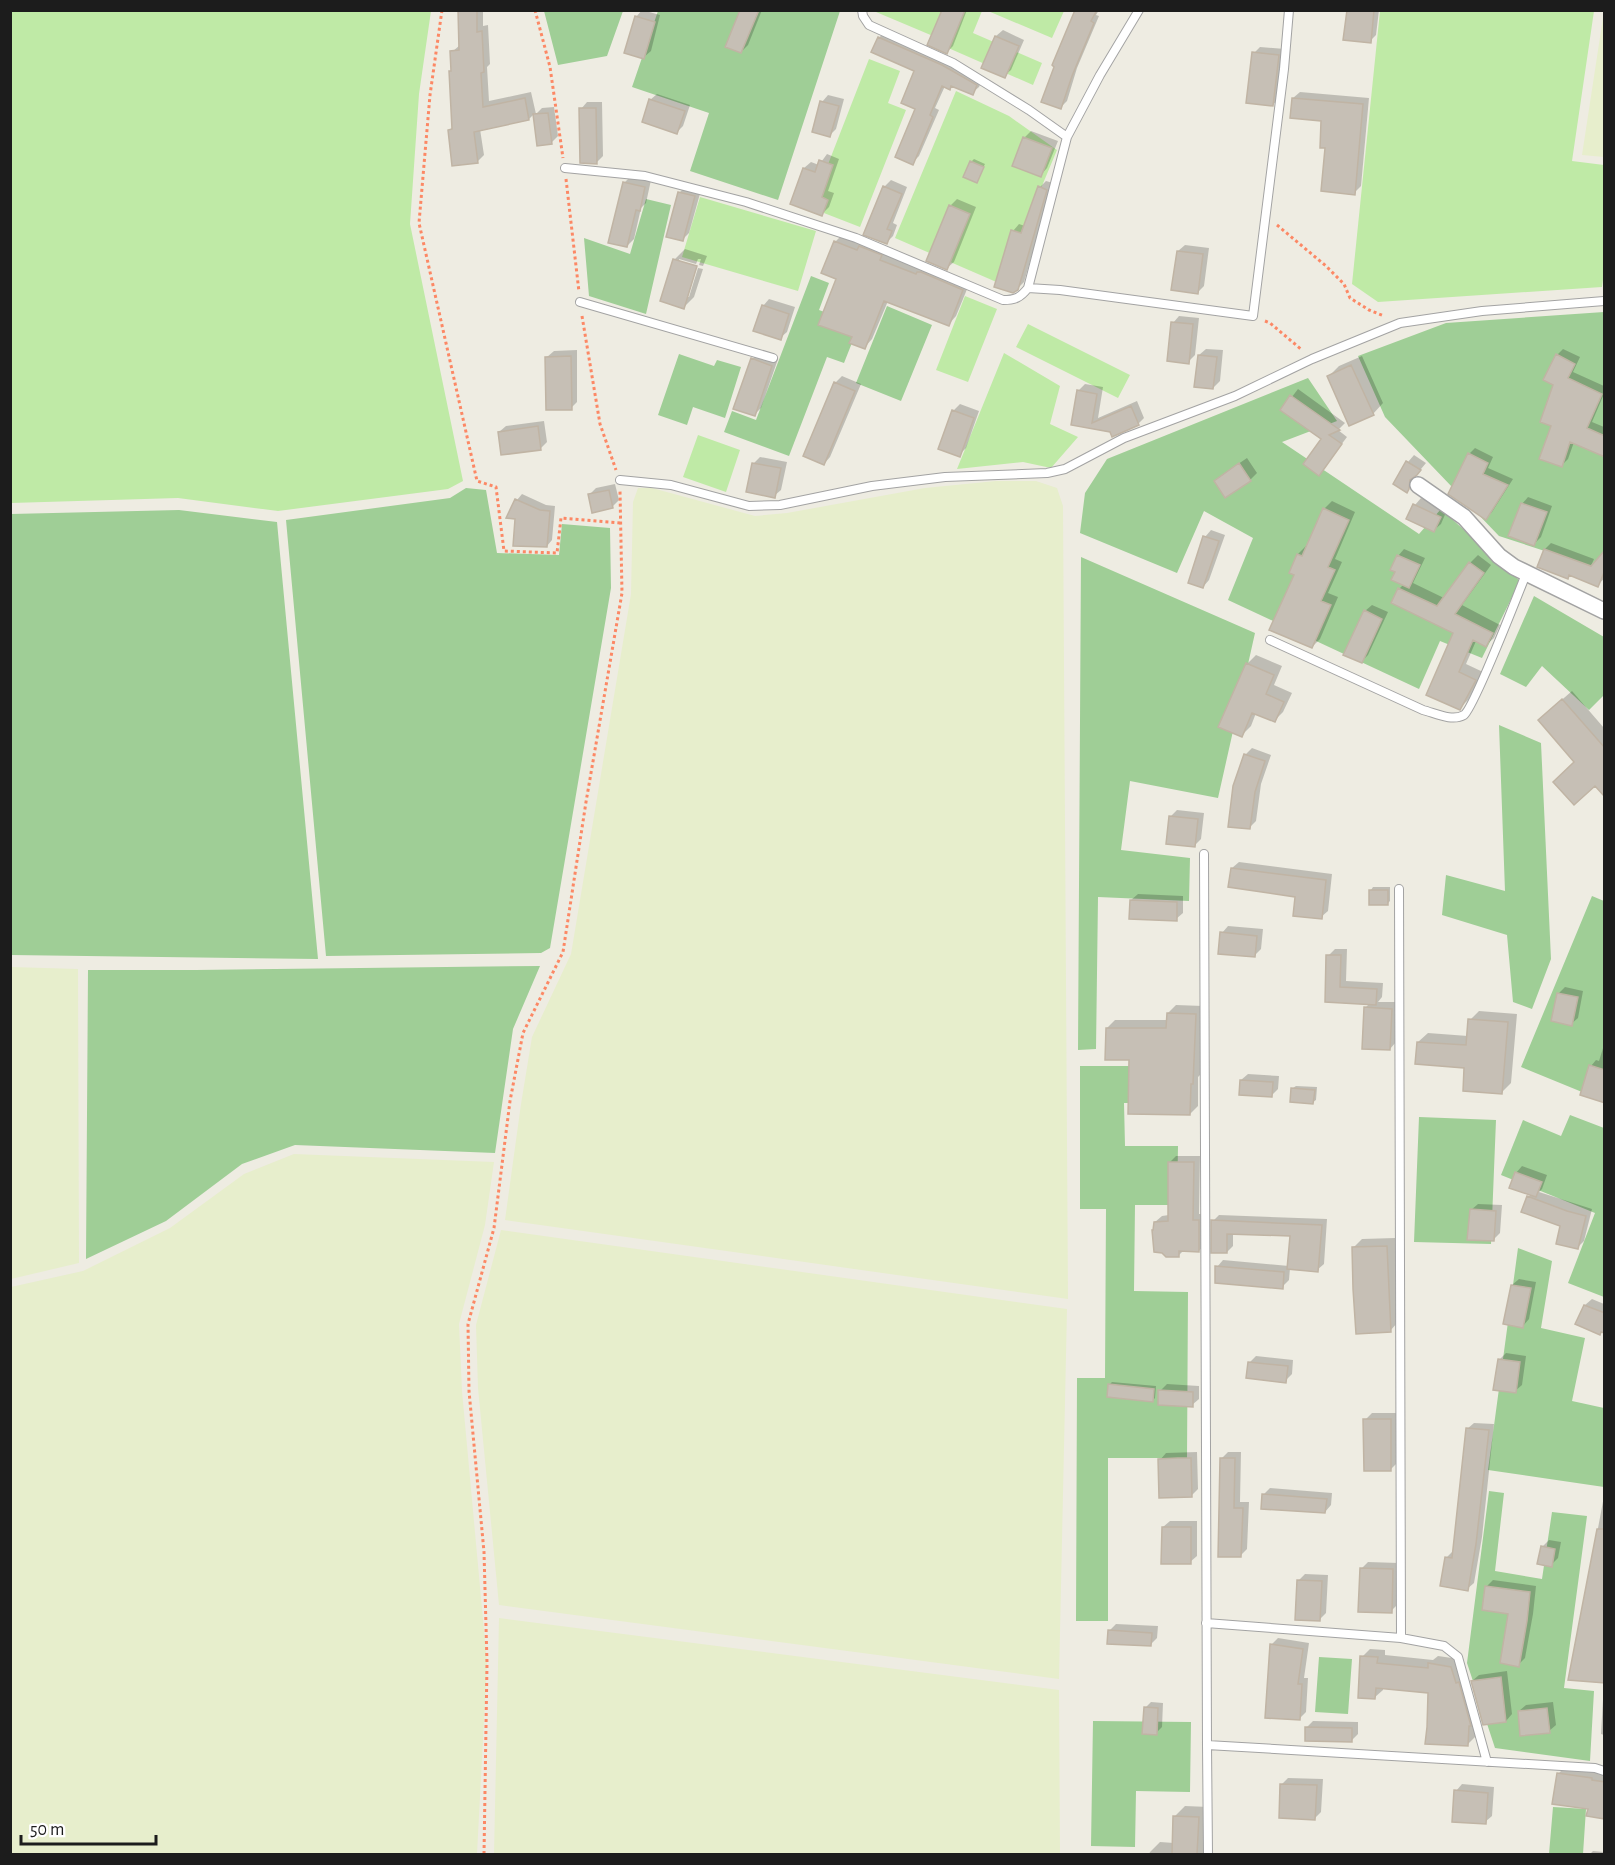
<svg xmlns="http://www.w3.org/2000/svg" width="1615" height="1865" font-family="'Alegreya Sans',sans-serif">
<rect width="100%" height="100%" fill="#eeece2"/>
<path fill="#e7eecc" d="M1604,11V157L1582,155Z
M996,481H1036L1057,488L1063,506L1068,1299L505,1220L521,1104L532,1037L571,954L631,594L633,502L638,488H652L755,516L787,513L925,488Z
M11,967L78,969L79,1263L11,1279Z
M294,1154L494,1162L485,1225L459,1324L462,1391L487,1663L477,1854H11V1287L83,1271L170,1228L244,1174Z
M501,1230L1067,1309L1059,1679L499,1605L478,1388L476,1325Z
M499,1618L1059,1690L1060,1854H494Z"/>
<path fill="#bfeaa6" d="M877,10L944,11L933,36L876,12Z
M10,11H431L419,94L410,224L463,481L448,489L278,511L178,498L11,503Z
M962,11H982L973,33L1042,63L1033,85L946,47Z
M988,11H1064L1052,38Z
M1380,11H1594L1572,161L1604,165V272L1602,287L1378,302L1352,284Z
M869,59L900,71L888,103L906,110L860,227L811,208Z
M956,91L1009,116L1057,150L1001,284L895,238Z
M700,197L816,231L798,291L682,257Z
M965,296L997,309L968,382L936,370Z
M1028,324L1130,375L1118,398L1016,347Z
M1004,353L1060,386L1050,424L1078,437L1051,468L1023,462L957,469Z
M698,435L740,450L726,492L683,477Z"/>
<path fill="#9fce96" d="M544,11V10L623,11L607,56L558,65Z
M658,11H840L778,200L690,171L709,113L632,87Z
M646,199L671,205L646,314L589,296L584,238L630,254Z
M811,276L829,283L819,310L859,325L844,363L827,357L789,456L724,432L732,411L756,420Z
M887,306L932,325L901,401L856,383Z
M1604,312V569L1603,570L1499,536L1385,417L1358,356L1446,323Z
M679,354L714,366L717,360L741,367L725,418L693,407L687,425L658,415Z
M1308,378L1337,421L1282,442L1419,534L1441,509L1520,581L1482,658L1440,641L1419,689L1228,600L1253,538L1204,511L1177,573L1080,533L1085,493L1107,459Z
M466,488L486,490L497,553L559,555L562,524L610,528L611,588L550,948L541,953L326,956L286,520L450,498Z
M179,510L277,522L318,959L11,955V514Z
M1081,557L1255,633L1218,798L1130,781L1121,850L1190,858L1189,901L1098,897L1096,1049L1078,1050Z
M1534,596L1604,637V695L1589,710L1542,666L1526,687L1500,674Z
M1499,725L1541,743L1551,959L1532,1009L1513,1002L1507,935L1442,915L1446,875L1505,891Z
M1592,896L1604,901V1101L1521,1067Z
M540,966L513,1029L495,1153L295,1145L242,1164L166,1221L86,1259L88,970H196Z
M1080,1066H1163V1103H1124L1125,1146H1178L1177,1205H1135L1134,1291L1188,1292L1187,1458H1108V1621H1076L1077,1378H1105L1106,1209H1080Z
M1570,1115L1604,1128V1297L1568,1283L1595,1213L1501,1175L1523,1120L1561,1136Z
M1419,1117L1496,1120L1491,1244L1414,1242Z
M1518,1248L1552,1261L1541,1328L1585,1338L1572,1401L1604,1408V1487L1488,1470Z
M1489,1491L1504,1493L1495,1571L1542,1579L1552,1512L1587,1516L1564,1688L1594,1691L1590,1761L1495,1748L1467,1663Z
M1319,1657L1352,1659L1348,1714L1315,1712Z
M1093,1721L1191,1722L1190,1792L1136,1791L1135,1847L1091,1846Z
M1553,1807L1586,1809L1583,1854H1549Z"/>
<path fill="#0003" d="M460,10H483V26L488,25L490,64L487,67L489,101L531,92L536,114L542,108L554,107L558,136L551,143L538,144L535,113L529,119L480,129L484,155L477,162L449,131L454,126L452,52L460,45Z
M642,10L660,15L651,51L644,57L636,17Z
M742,10H762L748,45L741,52Z
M943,10H967L953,46L947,52Z
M1076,10H1099L1096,15L1099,16L1077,68L1067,101L1061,107Z
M1348,10H1379L1376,35L1370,41Z
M1003,30L1024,40L1011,70L1004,76L996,36Z
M885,31L983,78L979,87L972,93L953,85L949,88L945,86L935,108L939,110L919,156L912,163L917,108L916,70L879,38Z
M1260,47L1285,49L1279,98L1273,105L1254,53Z
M1300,92L1369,98L1361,186L1354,193L1327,147L1323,120L1293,98Z
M657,94L690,105L683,126L677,132L650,100Z
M828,95L844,99L836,129L830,135L822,102Z
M587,102H602L603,156L596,163L581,109Z
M1031,131L1058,141L1047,168L1041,175L1024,138Z
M827,154L839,159L828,191L834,193L829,207L822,214L792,203L804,168L811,162L819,165Z
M974,159L985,164L976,181L971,162Z
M631,176L651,180L646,203L641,208L634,239L627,246L624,183Z
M891,180L907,187L893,223L897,225L893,236L886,243L884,187Z
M1046,181L1053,183L1024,282L1017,289L1013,231L1019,224L1025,226L1040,187Z
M686,186L701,190L689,233L682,240L679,193Z
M957,199L976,207L954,262L947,268L950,206Z
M843,234L864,243L868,239L889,248L887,252L930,265L970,282L956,316L949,324L888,301L872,339L865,347L854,336L838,278L835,242Z
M1185,245L1209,248L1204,286L1198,292L1178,251Z
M685,249L707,256L703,266L699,265L701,259H698L696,264L679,259L686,297H689L698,268L703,269L694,297L684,307L674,260Z
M769,299L795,307L787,332L780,338L763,306Z
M1179,316L1199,318L1195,355L1188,362L1173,323Z
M1206,349L1223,350L1220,381L1213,388L1199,355Z
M1563,349L1580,357L1573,372L1604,386V394L1592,422L1604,427V456L1574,442L1568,459L1562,465L1553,425L1557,355Z
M577,350V402L571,408L547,357L554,351Z
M759,353L778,359L761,408L755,414L752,359Z
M1362,356L1383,403L1373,414L1328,377L1339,366Z
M842,376L861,384L830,457L824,464L835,383Z
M1085,384L1103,387L1098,418L1137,401L1144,418L1138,424L1111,430L1073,424L1078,391Z
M1298,389L1345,423L1338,430L1347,437L1319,474L1323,439L1282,410Z
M960,404L979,411L966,448L959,455L953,411Z
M544,421L547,442L540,449L499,432L506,426Z
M1475,448L1493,457L1488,468L1513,479L1492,512L1486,518L1469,454Z
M1414,455L1426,463L1416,475L1415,481L1407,491L1408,462Z
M760,457L787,462L781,490L774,496L754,463Z
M1247,458L1257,473L1250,480L1226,496L1215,481L1222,475Z
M615,484L619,500L612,507L589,495L596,488Z
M522,494L546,505L555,506L552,540L547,546L516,517H508L517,500Z
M1528,497L1552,506L1541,537L1534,544L1522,504Z
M1421,498L1447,510L1441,524L1434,530L1408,518L1415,505Z
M1332,501L1355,512L1335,559L1342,562L1328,593L1338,597L1320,639L1312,647L1296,575L1291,572L1298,554L1306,546L1308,547L1324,509Z
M1211,530L1225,535L1209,580L1203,587L1205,537Z
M1551,543L1594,559L1588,573L1604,553V579L1597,585L1570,574L1568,577L1539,566L1545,549Z
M1404,549L1425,558L1413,583L1444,598L1470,563L1478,555L1491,565L1462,605L1500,625L1494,638L1485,646L1476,641L1466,664L1483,672L1468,700L1460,708L1455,632L1393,603L1400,588L1404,584L1397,571L1398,556Z
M1372,605L1388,612L1368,655L1361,662L1365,611Z
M1256,655L1282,666L1274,685L1292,693L1283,712L1274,721L1256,713L1251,726L1242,735L1247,664Z
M1572,691L1604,728V795L1576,762L1549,711Z
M1252,748L1271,755L1261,784L1256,821L1249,828L1245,755Z
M1177,810L1204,813L1201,839L1195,845L1171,816Z
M1239,862L1332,874L1328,911L1321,917L1297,895L1232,868Z
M1373,887H1390V901L1387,904L1371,890Z
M1138,894L1183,896V913L1176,919L1131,900Z
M1228,926L1263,929L1261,949L1254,956L1222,933Z
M1335,949H1347L1346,981L1383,983L1382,997L1378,1002H1398L1396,1042L1390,1049L1365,1008L1370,1003L1327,1001L1328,956Z
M1565,987L1583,991L1578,1018L1571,1024L1559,993Z
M1176,1005L1203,1006L1201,1074L1198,1077V1106L1190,1114L1131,1059L1107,1028L1115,1020H1168V1013Z
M1479,1011L1517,1014L1511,1083L1502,1092L1466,1067L1418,1042L1428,1033L1468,1036L1470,1020Z
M1604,1045V1101L1591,1066L1596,1060L1599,1061Z
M1248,1074L1279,1076L1278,1089L1272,1095L1241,1080Z
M1296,1086L1317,1087L1316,1100L1313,1102L1293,1088Z
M1176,1156H1200L1199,1214H1205V1244L1199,1251L1184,1250L1178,1256L1155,1222L1162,1216L1169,1215V1163Z
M1522,1166L1547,1175L1542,1189L1539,1192L1592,1209L1584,1241L1577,1248L1562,1225L1528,1197L1531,1194L1516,1173Z
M1478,1204L1502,1205L1500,1233L1493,1240L1471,1210Z
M1219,1215L1327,1219L1324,1264L1317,1270L1290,1268L1289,1280L1282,1287L1217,1267L1223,1260L1289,1266L1291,1235L1233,1233V1246L1227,1252L1213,1221Z
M1395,1238L1398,1322L1390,1331L1354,1247L1362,1239Z
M1519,1279L1536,1282L1529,1319L1523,1326L1512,1285Z
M1592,1299L1604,1304V1332L1585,1305Z
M1506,1353L1526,1356L1522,1385L1515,1391L1499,1360Z
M1256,1356L1293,1360L1292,1374L1285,1381L1249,1363Z
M1112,1382L1156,1386L1155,1398L1152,1401L1109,1385Z
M1167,1384L1199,1386V1399L1192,1405L1160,1391Z
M1372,1413H1396L1397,1463L1390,1470L1365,1420Z
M1474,1423L1494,1424L1482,1537L1474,1583L1467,1589L1446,1558L1453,1551L1467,1429Z
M1197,1452L1198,1489L1191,1496L1160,1460L1166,1453Z
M1228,1452H1241L1240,1502H1249L1247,1549L1240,1556L1222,1458Z
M1270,1488L1332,1493L1331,1505L1325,1512L1263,1495Z
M1604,1496V1735L1601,1734L1604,1682L1570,1678Z
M1170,1521H1197V1556L1190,1562L1163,1527Z
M1549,1540L1561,1542L1558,1558L1551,1565L1542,1547Z
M1368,1562L1399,1563L1398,1604L1391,1611L1361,1569Z
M1305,1574L1328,1575L1326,1613L1320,1619L1298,1581Z
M1493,1580L1536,1586L1533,1614L1525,1658L1518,1665L1510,1613L1486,1587Z
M1116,1624L1158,1626L1157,1638L1150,1645L1109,1631Z
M1278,1638L1309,1643L1304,1678H1308L1306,1712L1299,1719L1271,1645Z
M1370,1649L1385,1650V1655L1433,1660L1438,1656L1459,1659L1476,1718V1736L1468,1744L1430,1692L1383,1687V1690L1374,1698L1362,1657Z
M1507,1671L1512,1714L1506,1721L1472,1681L1479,1675Z
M1151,1702L1163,1703L1162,1727L1156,1733L1145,1708Z
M1553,1702L1556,1725L1549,1731L1519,1711L1526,1705Z
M1313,1721L1358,1722V1734L1351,1741L1307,1727Z
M1565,1767L1598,1772V1774L1604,1775V1817L1589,1808L1558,1774Z
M1288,1778L1323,1779L1321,1812L1315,1818L1282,1784Z
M1462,1784L1494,1787L1492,1816L1485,1822L1456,1791Z
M1185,1806L1209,1807L1206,1854H1149L1150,1852L1160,1842L1174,1843L1175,1816Z
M1593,1851L1604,1852V1854H1590Z"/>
<path fill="#c6bfb5" stroke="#c0b4a4" stroke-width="1.5" d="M458,10H477V32L482,31L484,72L481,73L483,107L525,98L529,120L474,132L478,163L452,166L448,130L452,129L449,71H451L450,51L459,50Z
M740,10H759L741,53L725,47Z
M942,10H965L947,54L927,45Z
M1075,10H1097L1091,21L1094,23L1072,76L1061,109L1041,102L1054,67L1052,65Z
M1347,10H1374L1371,43L1343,40Z
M635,16L655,22L644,59L624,53Z
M995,36L1019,46L1005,78L981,68Z
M878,37L942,65L977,85L973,95L951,86L950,90L942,86L930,115L933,117L913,165L895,157L915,109L901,103L914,71L871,52Z
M1252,52L1279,55L1273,106L1246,103Z
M1292,98L1363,104L1355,195L1321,191L1325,148H1320L1321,121L1290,118Z
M649,99L685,111L677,134L642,122Z
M820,101L839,106L830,137L812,132Z
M579,108H596L597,164L580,163Z
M548,113L552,144L537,146L533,114Z
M1023,137L1052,148L1041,177L1012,166Z
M819,160L833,165L822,197L828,200L822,216L790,204L803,168L815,172Z
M970,161L984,167L977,183L963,177Z
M623,182L645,187L640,211L636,210L627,247L608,243Z
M883,186L902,194L887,229L892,231L887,244L863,235Z
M1038,186L1047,190L1018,290L1013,293L994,287L1011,230L1021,233Z
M678,192L695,196L683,241L666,237Z
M949,205L970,214L947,270L926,261Z
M834,241L857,250L859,246L882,255L880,260L916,274L917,272H921L963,290L949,326L884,301L865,349L849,343L852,337L818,325L836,279L821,273Z
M1177,251L1203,254L1198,294L1171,290Z
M673,259L697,266L684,309L660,301Z
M762,305L789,314L781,340L753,331Z
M1171,322L1193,324L1189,364L1167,361Z
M1556,354L1575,364L1568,378L1602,394L1587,428L1605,436V457L1570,442L1562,467L1539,459L1551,426L1540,422L1553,385L1543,380Z
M1198,355L1217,357L1213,389L1194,387Z
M571,356L572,410H546L545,357Z
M751,358L772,366L755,416L733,409Z
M1351,365L1374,415L1349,426L1327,376Z
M834,382L855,391L824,465L803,456Z
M1077,390L1097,394L1092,423L1131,406L1139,425L1112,437L1110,432L1071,425Z
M1290,395L1340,430L1329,435L1342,444L1319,476L1303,464L1321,439L1280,410Z
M952,410L974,418L960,457L938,449Z
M538,426L541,450L501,455L498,432Z
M1468,453L1488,463L1483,474L1508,485L1486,520L1448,494Z
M1406,461L1421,470L1417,475L1410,480L1409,489L1407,493L1393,484Z
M752,463L781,468L775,498L746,492Z
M1239,463L1251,481L1225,498L1214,481Z
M609,490L613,508L592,513L588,494Z
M515,499L540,510L550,511L547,547L513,546L515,519L506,518Z
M1521,503L1547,512L1534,546L1508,536Z
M1413,504L1441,517L1434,532L1406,519Z
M1323,508L1349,520L1328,567L1335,570L1321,601L1331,605L1312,648L1269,630L1294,575L1289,573L1297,554L1302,556Z
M1203,536L1219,541L1203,588L1188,583Z
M1544,549L1591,566L1605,550V570L1598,587L1569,575L1568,579L1537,567Z
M1397,555L1420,565L1409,588L1391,580L1395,572L1390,570Z
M1469,562L1484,573L1455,614L1493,633L1486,647L1473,640L1459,672L1476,680L1460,710L1426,695L1453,633L1391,603L1398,588L1437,606Z
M1364,610L1382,619L1362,663L1343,655Z
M1246,663L1274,675L1266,694L1284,702L1275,722L1252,713L1242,737L1218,727Z
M1562,699L1605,748V797L1595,786L1574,805L1553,782L1574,762L1538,720Z
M1244,754L1265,761L1255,792L1250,829L1228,827L1233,786Z
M1169,816L1198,819L1195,847L1166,844Z
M1231,868L1326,880L1322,919L1293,916L1295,897L1228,887Z
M1369,890H1388V905H1369Z
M1130,900L1177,902V921L1129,919Z
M1220,932L1257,936L1255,957L1218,954Z
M1326,955H1341L1340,987L1377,989L1376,1005L1325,1002Z
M1557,993L1578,997L1572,1026L1551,1021Z
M1364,1007L1392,1009L1390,1050L1362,1049Z
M1167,1013L1196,1014L1193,1084H1191L1190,1115L1128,1114L1129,1060H1105L1106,1028H1166Z
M1468,1019L1508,1022L1502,1094L1463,1091L1464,1068L1415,1064L1417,1042L1466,1045Z
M1589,1065L1605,1070V1103L1580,1095Z
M1240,1080L1273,1082L1272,1097L1239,1095Z
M1291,1088L1315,1090L1313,1104L1290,1102Z
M1168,1162H1194L1193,1220H1199V1252L1179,1251V1257H1166L1162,1253L1154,1252L1152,1230H1153L1154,1222L1168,1221Z
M1515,1172L1542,1182L1536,1197L1509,1188Z
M1527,1196L1567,1211L1586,1216L1578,1249L1556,1244L1560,1226L1521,1212Z
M1470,1209L1496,1211L1494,1241L1467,1240Z
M1211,1220L1322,1225L1318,1272L1287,1269L1290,1236L1227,1234V1253H1211Z
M1387,1246L1391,1332L1356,1334L1353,1289L1352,1247Z
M1215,1266L1284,1272L1283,1289L1215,1283Z
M1511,1285L1531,1288L1523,1328L1503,1324Z
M1584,1305L1605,1313V1333L1601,1332L1600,1335L1575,1324Z
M1498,1359L1520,1362L1516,1393L1493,1390Z
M1248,1362L1288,1366L1286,1383L1246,1378Z
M1108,1384L1154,1389L1153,1402L1107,1397Z
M1158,1390L1193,1392V1407L1158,1405Z
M1363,1419H1391V1471H1364Z
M1466,1428L1489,1430L1476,1544L1468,1591L1440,1586L1445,1557L1452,1558Z
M1178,1458H1191L1192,1497L1159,1498L1158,1459Z
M1220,1458H1235L1234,1508H1243L1241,1557H1218Z
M1262,1494L1327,1499L1325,1513L1261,1509Z
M1162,1527H1191V1564H1161Z
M1597,1529H1605V1683L1568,1680Z
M1541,1546L1555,1549L1552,1567L1537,1564Z
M1360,1568L1393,1569L1392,1613L1358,1612Z
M1297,1580L1322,1581L1320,1621L1295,1620Z
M1485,1586L1530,1592L1527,1621L1519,1667L1500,1663L1508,1614L1482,1610Z
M1108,1630L1152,1633L1151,1646L1107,1644Z
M1270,1644L1303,1649L1298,1684H1302L1300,1720L1265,1718Z
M1360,1656L1378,1657L1377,1663L1428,1668V1663L1451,1667L1456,1683L1459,1682L1471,1726H1469L1468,1746L1425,1744L1427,1727L1428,1693L1376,1688L1375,1699L1358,1698Z
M1501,1677L1506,1722L1483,1725L1471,1681Z
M1144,1707L1158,1708L1157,1735L1142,1734Z
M1547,1708L1550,1733L1520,1736L1518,1711Z
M1305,1727L1352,1728V1742L1305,1741Z
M1557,1773L1592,1778V1780L1605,1782V1819L1586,1816L1588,1809L1552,1804Z
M1280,1784L1317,1785L1315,1820L1279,1818Z
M1454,1790L1488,1793L1486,1824L1452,1822Z
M1173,1816L1199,1817L1197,1854H1172Z"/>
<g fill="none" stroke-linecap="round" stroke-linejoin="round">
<defs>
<path id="service" d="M862,10L863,16L869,25L953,63L1029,110L1067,137
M1139,10L1100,75L1067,137L1028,288L1060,290L1253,316L1284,69L1289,10
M565,168L645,176L746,202L856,238L1003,300C1015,300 1020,298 1028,288
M580,302L773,358
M620,480L671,485L749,506L780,505L872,486L945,477L1047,473L1065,469L1124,438L1235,396L1312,359L1400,323L1482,311L1604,301
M1270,640L1423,710C1435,713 1452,722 1464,715C1474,708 1518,594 1526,574
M1204,854L1207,1745
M1399,889L1401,1638
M1206,1623L1401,1638L1444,1646L1458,1657L1487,1762
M1208,1854L1207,1745L1595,1768L1604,1771"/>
<path id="minor" d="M1418,485L1464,517L1499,556L1514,567L1604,611"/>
</defs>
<use href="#service" stroke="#a3a3a3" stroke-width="10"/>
<use href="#minor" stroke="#a3a3a3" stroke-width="18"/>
<path stroke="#fc8865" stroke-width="3" stroke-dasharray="3 3" stroke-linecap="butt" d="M442,10L430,95L419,223L477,481L496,487L504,551L557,553L561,518L621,523
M535,10L550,67L563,158
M566,179L579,292
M1277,225L1326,266L1344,284L1350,298L1369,310L1384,316
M582,316L600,424L616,470
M1265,321L1270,323L1302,350
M484,1854L487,1663L484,1552L469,1391L468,1324L494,1228L510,1101L523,1033L563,952L586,802L622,593L620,491"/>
<use href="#service" stroke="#fff" stroke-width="8"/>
<use href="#minor" stroke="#fff" stroke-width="15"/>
</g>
<rect width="1615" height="1865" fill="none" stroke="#1c1c1c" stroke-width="24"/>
<path d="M21 1835v9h135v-9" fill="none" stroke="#1c1c1c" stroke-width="3"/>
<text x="30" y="1835" font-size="18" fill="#1c1c1c" stroke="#ffffff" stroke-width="4.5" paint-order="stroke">50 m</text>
</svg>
